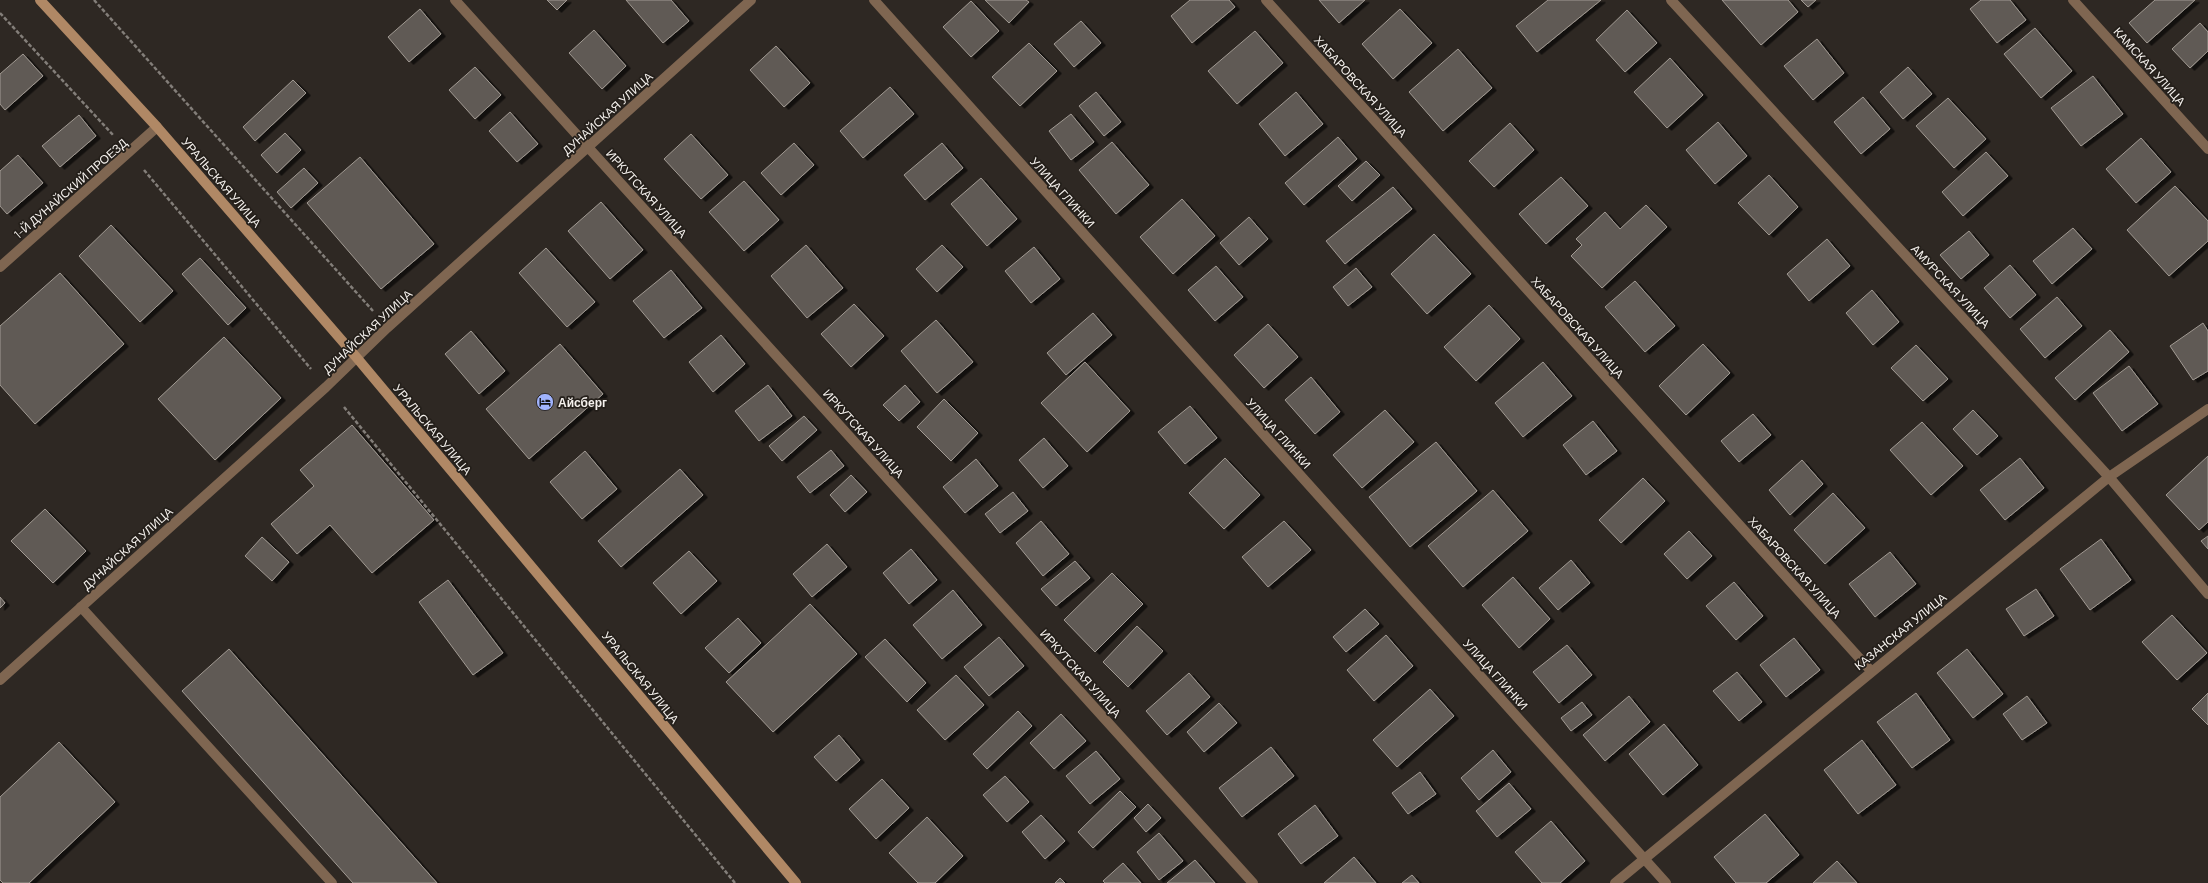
<svg xmlns="http://www.w3.org/2000/svg" width="2208" height="883" font-family="Barlow,sans-serif">
<defs>
<filter id="shadow"><feDropShadow dx="4.5" dy="2.5" stdDeviation="0" flood-color="#0009"/></filter>
</defs>
<rect width="100%" height="100%" fill="#2e2823"/>
<path fill="#605a54" stroke="#a19a93" filter="url(#shadow)" d="M547,0H567L557,10Z
M626,0H671L689,21L663,43Z
M985,0H1026L1029,2L1009,23Z
M1190,0H1229L1235,7L1192,43L1171,16Z
M1319,0H1365L1339,23Z
M1548,0H1601L1537,52L1516,26Z
M1722,0H1788L1798,12L1761,45Z
M1801,0H1816L1808,7Z
M1981,0H2010L2026,20L1997,43L1970,9Z
M2155,0H2195L2147,43L2129,23Z
M971,1L999,31L971,57L943,27Z
M420,9L441,34L409,62L388,37Z
M1400,9L1432,43L1393,79L1362,44Z
M1627,10L1657,43L1625,72L1596,40Z
M1081,21L1101,43L1074,67L1054,44Z
M2200,23L2208,32V51L2190,68L2172,49Z
M2035,28L2072,71L2041,98L2004,54Z
M594,30L626,66L602,89L569,53Z
M1255,31L1283,63L1237,104L1208,71Z
M1817,39L1844,73L1813,100L1784,66Z
M1029,43L1057,71L1020,106L992,77Z
M776,46L810,83L784,107L750,70Z
M1458,49L1492,88L1443,131L1409,92Z
M23,54L43,76L5,110L0,104V74Z
M1670,58L1703,95L1667,128L1634,92Z
M475,67L501,95L475,119L449,90Z
M1908,67L1932,94L1903,119L1880,92Z
M2093,76L2123,114L2081,146L2051,108Z
M293,80L306,93L255,141L243,127Z
M890,87L914,114L863,158L840,131Z
M1096,92L1121,122L1104,136L1079,106Z
M1296,92L1323,124L1285,156L1259,124Z
M1863,97L1890,129L1861,154L1834,122Z
M1948,98L1986,139L1954,168L1916,126Z
M510,112L538,144L517,162L489,131Z
M1071,114L1094,142L1071,160L1049,131Z
M79,115L96,136L60,167L42,146Z
M1718,122L1747,156L1715,184L1686,150Z
M1510,123L1534,150L1494,187L1469,161Z
M285,133L301,150L277,173L261,155Z
M691,134L728,175L701,199L664,159Z
M1338,137L1357,159L1304,205L1285,183Z
M2141,138L2171,172L2136,203L2106,169Z
M1112,142L1149,185L1116,214L1079,170Z
M794,143L814,165L781,195L761,173Z
M942,143L963,168L925,200L904,175Z
M1986,152L2008,176L1963,216L1942,192Z
M18,155L43,183L7,214L0,206V171Z
M360,157L434,244L381,289L307,203Z
M1366,161L1380,175L1352,201L1338,186Z
M304,168L318,183L291,208L277,192Z
M1769,175L1798,207L1769,235L1738,203Z
M1561,177L1588,206L1546,244L1519,214Z
M981,178L1017,219L987,246L951,204Z
M744,181L779,220L744,251L709,212Z
M2175,186L2208,221V241L2169,276L2127,230Z
M1393,187L1412,209L1345,264L1326,241Z
M1182,199L1215,236L1173,274L1140,237Z
M601,202L643,250L610,279L568,231Z
M1646,205L1667,227L1602,288L1571,256L1582,245L1576,239L1605,212L1620,229Z
M1249,217L1268,239L1239,265L1220,243Z
M111,225L173,291L140,322L79,256Z
M2073,228L2092,249L2052,284L2033,261Z
M1969,231L1989,255L1961,279L1940,255Z
M1434,234L1471,274L1427,314L1391,274Z
M1827,239L1850,266L1809,301L1787,274Z
M806,245L843,288L807,318L771,276Z
M942,245L963,267L937,292L916,269Z
M1034,247L1060,279L1031,303L1005,271Z
M546,248L595,302L567,327L519,273Z
M200,258L246,308L228,325L182,274Z
M2010,265L2036,295L2010,318L1984,288Z
M1216,266L1243,297L1215,321L1188,290Z
M1356,268L1372,287L1348,306L1333,287Z
M671,270L702,308L664,338L633,301Z
M60,273L124,344L35,424L0,385V326Z
M1635,281L1675,326L1645,352L1605,307Z
M1872,290L1899,322L1873,345L1846,313Z
M2057,297L2082,326L2045,358L2020,329Z
M854,304L884,336L851,367L821,334Z
M1489,305L1520,339L1476,381L1444,347Z
M1093,313L1112,335L1066,375L1047,353Z
M936,320L973,362L937,393L901,351Z
M2203,323L2208,331V371L2193,380L2170,346Z
M1268,324L1298,357L1264,388L1234,355Z
M2110,330L2129,352L2075,400L2055,378Z
M471,331L505,371L479,394L445,354Z
M721,335L745,364L713,392L689,362Z
M224,337L281,398L215,460L158,399Z
M560,344L603,394L529,459L486,409Z
M1703,344L1730,373L1686,415L1659,386Z
M1916,345L1948,379L1923,401L1891,368Z
M1085,362L1130,411L1087,452L1041,403Z
M1543,362L1572,396L1523,437L1495,403Z
M2129,366L2158,404L2122,431L2093,393Z
M1311,377L1340,412L1315,434L1285,400Z
M768,385L792,416L759,441L735,411Z
M905,385L920,402L899,421L883,405Z
M944,399L978,433L951,461L917,427Z
M1190,406L1217,438L1185,464L1158,432Z
M1385,410L1414,442L1362,488L1333,455Z
M1973,410L1998,436L1977,455L1953,429Z
M1753,414L1771,435L1739,462L1721,441Z
M804,416L817,430L782,461L769,446Z
M1593,421L1617,451L1586,475L1563,445Z
M1922,422L1963,466L1931,495L1890,450Z
M352,425L434,520L372,573L330,525L297,554L271,524L314,486L300,470Z
M1044,438L1068,466L1043,488L1019,460Z
M1436,442L1477,491L1410,547L1369,497Z
M831,450L844,466L810,493L797,477Z
M585,451L617,489L582,519L550,482Z
M2208,456V522L2199,530L2166,495Z
M1225,458L1260,495L1224,529L1189,493Z
M2020,458L2044,488L2005,520L1980,490Z
M976,459L998,486L965,513L943,487Z
M1802,460L1823,484L1790,515L1769,490Z
M680,469L703,495L621,567L598,541Z
M851,475L867,492L845,512L830,495Z
M1643,478L1665,501L1621,543L1599,520Z
M1493,490L1528,531L1463,587L1428,546Z
M1013,492L1028,511L1000,533L985,514Z
M1833,493L1865,528L1825,564L1794,530Z
M45,509L86,551L53,583L11,541Z
M1041,521L1069,554L1043,576L1016,543Z
M1284,521L1311,550L1268,587L1242,557Z
M1689,531L1712,556L1687,579L1664,554Z
M2208,536V549L2201,541Z
M262,537L289,562L272,581L245,556Z
M2101,539L2131,580L2090,610L2060,569Z
M827,544L847,567L812,597L793,574Z
M911,549L937,580L909,604L883,573Z
M689,551L717,581L681,614L653,583Z
M1890,552L1916,584L1875,617L1849,584Z
M1571,560L1590,583L1558,610L1539,588Z
M1075,561L1090,578L1056,606L1041,589Z
M1112,573L1143,604L1095,652L1064,620Z
M1513,577L1550,619L1519,648L1482,605Z
M448,580L503,653L473,675L419,602Z
M1734,582L1763,616L1736,640L1706,606Z
M2036,589L2054,616L2024,636L2006,609Z
M953,590L982,625L942,659L913,625Z
M0,597L5,603L0,608Z
M810,604L857,654L773,732L726,682Z
M1365,609L1379,624L1346,652L1333,637Z
M2172,615L2207,653L2177,680L2142,642Z
M738,618L761,643L729,673L705,648Z
M1137,626L1163,651L1128,687L1103,662Z
M1386,635L1413,666L1374,701L1347,670Z
M999,637L1024,666L989,696L964,667Z
M1794,638L1820,670L1786,697L1760,665Z
M885,639L926,683L907,702L865,657Z
M1567,645L1592,675L1559,703L1533,672Z
M229,649L437,883H353L182,691Z
M1967,649L2003,694L1973,718L1937,673Z
M1737,672L1762,702L1739,721L1713,691Z
M1189,673L1210,697L1167,735L1146,711Z
M956,675L984,705L945,740L917,710Z
M1430,689L1454,716L1397,767L1373,740Z
M1916,693L1950,740L1912,768L1877,722Z
M2208,693V725L2192,709Z
M1629,696L1650,722L1605,761L1583,735Z
M2027,696L2047,723L2022,740L2003,714Z
M1582,702L1592,715L1571,731L1561,718Z
M1219,703L1237,723L1204,752L1187,732Z
M1018,711L1032,726L987,769L973,754Z
M1061,714L1086,741L1054,769L1030,743Z
M1664,724L1698,765L1663,795L1629,754Z
M839,735L860,760L836,781L814,757Z
M1862,740L1896,785L1858,814L1824,770Z
M59,742L115,802L29,883H3L0,880V797Z
M1271,747L1294,776L1242,817L1219,788Z
M1493,750L1511,772L1479,800L1461,778Z
M1096,751L1120,779L1090,804L1066,776Z
M1420,772L1436,794L1408,814L1392,793Z
M1005,776L1029,802L1007,822L983,795Z
M882,779L909,808L876,839L849,809Z
M1509,783L1531,809L1497,837L1476,811Z
M1120,791L1136,807L1093,848L1078,832Z
M1148,804L1161,818L1146,832L1134,818Z
M1315,805L1338,836L1301,864L1278,834Z
M1765,814L1799,855L1766,883H1736L1714,857Z
M1041,815L1065,841L1045,859L1022,832Z
M927,817L963,856L935,883H918L889,853Z
M1551,821L1585,861L1560,883H1542L1515,852Z
M1159,833L1183,861L1159,880L1137,852Z
M1354,857L1376,883H1324Z
M1195,860L1215,883H1167Z
M1837,861L1857,883H1813Z
M1123,863L1141,883H1105L1103,881Z
M1412,875L1419,883H1402Z
M1060,878L1065,883H1055Z"/>
<g fill="none" stroke-linecap="round" stroke-linejoin="round">
<path stroke="#837e79" stroke-width="2.5" stroke-dasharray="4 2" stroke-linecap="butt" d="M94,0L373,311
M0,13L114,136
M144,170L311,369
M344,407L735,883"/>
<path stroke="#7f6651" stroke-width="10" d="M81,607L332,883"/>
<path stroke="#7f6651" stroke-width="10" d="M455,0L1253,883
M874,0L1666,883
M1266,0L1871,671
M1671,0L2109,477L2208,594
M2073,0L2208,149
M0,267L157,127
M0,680L326,387L387,328L751,0
M1615,883L2109,477L2208,409"/>
<path stroke="#b08865" stroke-width="10" d="M40,0L157,127L357,358L796,883"/>
</g>
<defs>
<symbol id="hotel-disc" viewBox="-11 -11 22 22"><circle r="9.5" fill="#a0b3fd" stroke="#241f1a"/><path d="M-6-4.5h1.5V1H6V5H4.5V3h-9V5H-6ZM-4 0a1.8 1.8 0 1 1 3.6 0ZM.5 0V-2.5h3Q6-2.5 6 0Z" fill="#111"/></symbol>
</defs>
<g fill-rule="evenodd">
<use href="#hotel-disc" x="535" y="392" width="20" height="20"/>
</g>
<g text-anchor="middle" dominant-baseline="central" stroke-width="3.5" stroke-linejoin="round" paint-order="stroke">
<g font-size="12" fill="#f5f1ed" stroke="#241f1a">
<text transform="translate(2150 66) rotate(48)">КАМСКАЯ УЛИЦА</text>
<text transform="translate(1361 86) rotate(48)">ХАБАРОВСКАЯ УЛИЦА</text>
<text transform="translate(607 113) rotate(-42)">ДУНАЙСКАЯ УЛИЦА</text>
<text transform="translate(222 182) rotate(49)">УРАЛЬСКАЯ УЛИЦА</text>
<text transform="translate(70 188) rotate(-41)">1-Й ДУНАЙСКИЙ ПРОЕЗД</text>
<text transform="translate(1063 192) rotate(48)">УЛИЦА ГЛИНКИ</text>
<text transform="translate(647 193) rotate(48)">ИРКУТСКАЯ УЛИЦА</text>
<text transform="translate(1951 286) rotate(47)">АМУРСКАЯ УЛИЦА</text>
<text transform="translate(1578 327) rotate(48)">ХАБАРОВСКАЯ УЛИЦА</text>
<text transform="translate(367 331) rotate(-43)">ДУНАЙСКАЯ УЛИЦА</text>
<text transform="translate(433 429) rotate(50)">УРАЛЬСКАЯ УЛИЦА</text>
<text transform="translate(864 433) rotate(48)">ИРКУТСКАЯ УЛИЦА</text>
<text transform="translate(1279 433) rotate(48)">УЛИЦА ГЛИНКИ</text>
<text transform="translate(127 548) rotate(-42)">ДУНАЙСКАЯ УЛИЦА</text>
<text transform="translate(1795 567) rotate(48)">ХАБАРОВСКАЯ УЛИЦА</text>
<text transform="translate(1900 631) rotate(-39)">КАЗАНСКАЯ УЛИЦА</text>
<text transform="translate(1081 673) rotate(48)">ИРКУТСКАЯ УЛИЦА</text>
<text transform="translate(1496 674) rotate(48)">УЛИЦА ГЛИНКИ</text>
<text transform="translate(641 677) rotate(51)">УРАЛЬСКАЯ УЛИЦА</text>
</g>
<g font-size="12" font-weight="bold" fill="#f5f1ed" stroke="#241f1a" text-anchor="start">
<text x="558" y="402">Айсберг</text>
</g>
</g>
</svg>
